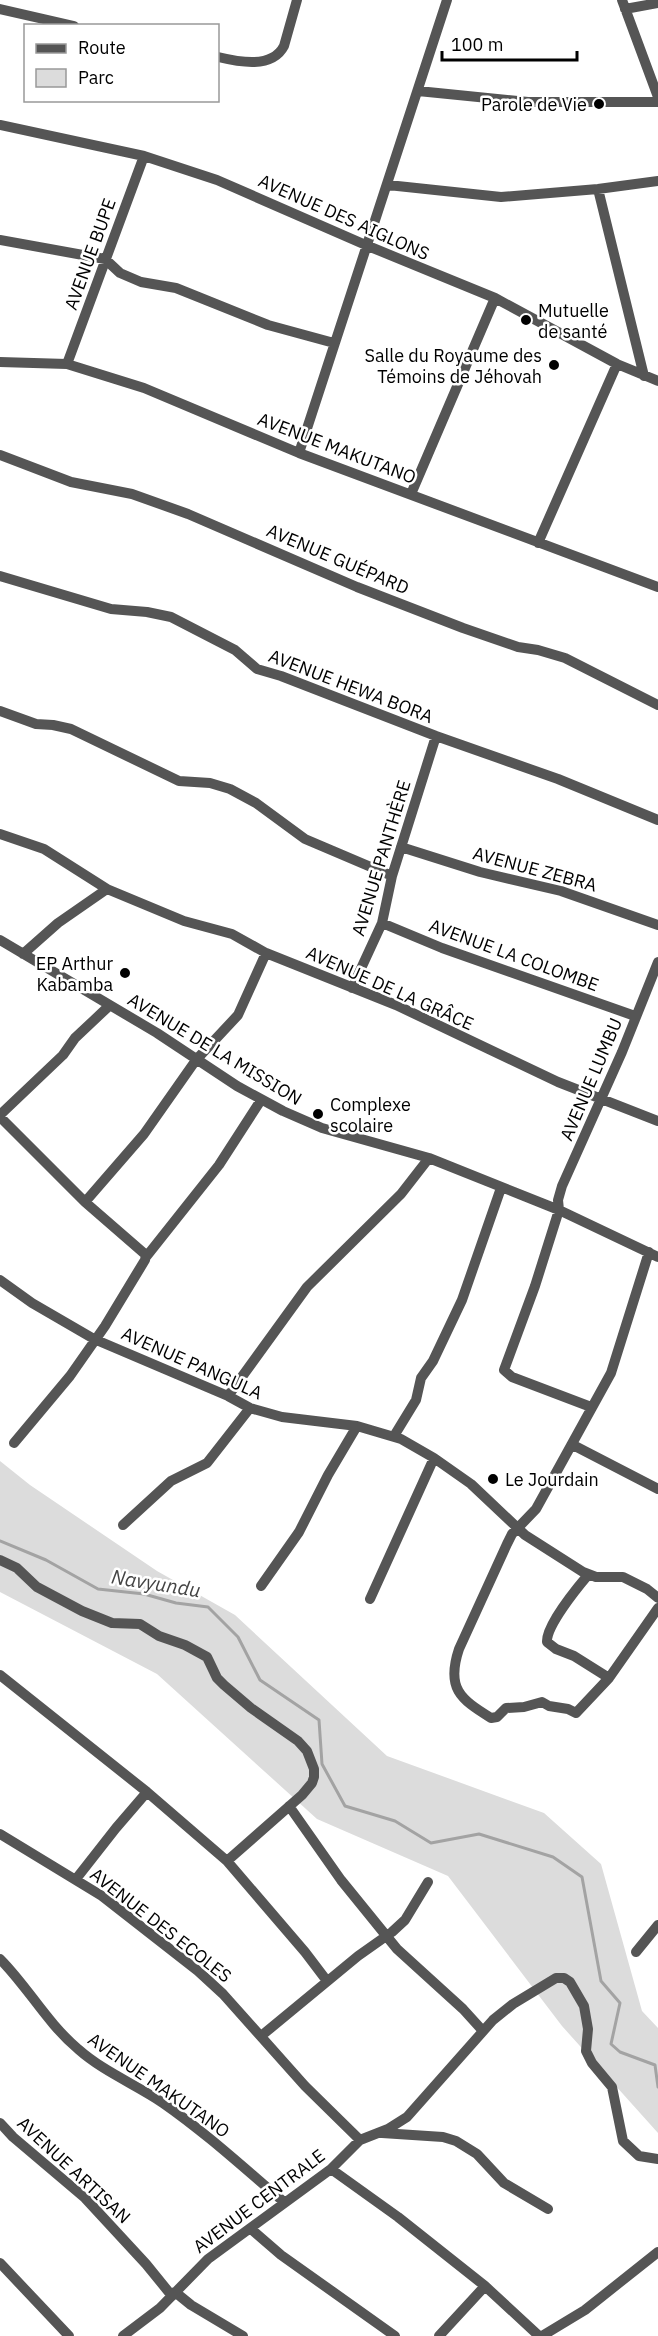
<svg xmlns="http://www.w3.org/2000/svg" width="658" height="2336" font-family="'IBM Plex Sans',sans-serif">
<rect width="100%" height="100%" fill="#fff"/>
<path fill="#dcdcdc" d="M0,1461L30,1485L157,1571L235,1615L387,1756L544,1813L601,1864L642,2011L658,2028V2133L562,2026L448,1876L317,1819L157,1674L0,1592Z"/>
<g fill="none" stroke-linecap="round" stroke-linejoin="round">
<path stroke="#a3a3a3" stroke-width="3" d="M0,1541L46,1560L98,1589L144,1594L176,1603L208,1607L238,1637L260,1680L319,1720L322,1764L345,1806L395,1821L431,1843L479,1834L553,1857L582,1877L601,1981L620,2003L611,2044L620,2052L655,2065L658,2087"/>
<path stroke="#555" stroke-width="10" d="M622,0L658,97
M0,9L74,26
M625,9L658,3
M218,57C239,62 272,69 284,46L297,0
M418,91L528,102H658
M0,125L144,156L217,180L368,246L495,298L617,364L658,381
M388,185L501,197L598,189L658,181
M598,189L644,376
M0,240L105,259L120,273L141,282L176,288L268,325L334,343
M0,362L67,364L144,388L299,453L658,587
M67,364L144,156
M299,453L447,0
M0,455L71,482L132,494L188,514L357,587L463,628L518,647L538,650L565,658L658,705
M411,494L495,298
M538,543L617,364
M0,576L111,609L147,612L171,617L235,650L257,669L281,676L436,736L558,779L658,820
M0,711L36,724L53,725L71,729L179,781L210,783L230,789L256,803L305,839L392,876
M0,834L44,849L107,889L184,921L232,934L266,953L396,1005L558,1082L658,1121
M401,847L480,872L561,891L658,925
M382,923L442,948L635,1016
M0,940L157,1033L237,1086L283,1111L322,1128L429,1158L559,1210L658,1257
M23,954L58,923L107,889
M352,988L382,923L392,876L436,736
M0,1115L63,1055L75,1038L109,1006
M0,1117L85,1202L146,1255L145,1260L105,1326L70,1376L14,1443
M85,1202L144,1134L196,1060L238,1015L266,953
M649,1252L611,1373L536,1509L512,1534L507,1544L459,1649C446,1688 460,1699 491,1718L497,1717L506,1708L524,1707L542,1702L549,1706L568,1709L576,1713L609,1678L658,1608
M146,1257L219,1165L261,1100
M0,1280L32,1303L94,1339L228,1396L250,1408L282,1417L357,1426L401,1439L434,1458L471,1484L525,1535L583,1572L596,1577H623L647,1589L658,1598
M228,1396L307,1287L401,1194L429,1158
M591,1407L512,1377L504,1370L535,1286L559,1210L558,1200L562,1186L622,1052L658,962
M394,1436L416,1400L421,1378L433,1361L462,1300L501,1188
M573,1445L658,1489
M123,1525L171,1481L207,1463L250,1408
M0,1560L17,1568L37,1587L82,1611L112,1623L140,1624L159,1636L185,1645L207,1657L217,1678L224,1685L251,1708L298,1741L307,1751L314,1769V1777L312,1783L302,1795L227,1861
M588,1575C577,1588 546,1626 547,1642L556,1649L574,1656L609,1678
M261,1586L299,1532L328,1475L357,1426
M370,1599L434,1458
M0,1675L147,1792L227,1861L305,1952L327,1981
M289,1806L341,1880L397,1949L463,2009L483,2031
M0,1834L102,1896L198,1971L223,1994L305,2086L360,2140
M76,1879L116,1828L147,1792
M636,1952L658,1925
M0,1959C28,1987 47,2023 78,2049C104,2072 135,2084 163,2103C206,2133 244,2168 284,2202
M261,2036L358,1956L392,1932L405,1920L428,1882
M0,2123L13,2137L85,2198L146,2264L172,2296
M382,2133L443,2137L456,2141L477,2154L504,2183L548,2209
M331,2169L398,2217L485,2286L539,2336
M251,2229L281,2255L395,2336
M0,2263L69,2336
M175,2292L191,2305L243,2336
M123,2336L160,2308L208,2259L331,2169L360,2140L388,2129L407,2117L493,2020L513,2004L556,1978H564L570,1982L584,2006L588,2029L586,2051L592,2063L612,2087L623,2141L639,2156L658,2159
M439,2336L485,2286
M542,2336L585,2310L658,2252"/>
</g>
<g fill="#000" stroke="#fff" stroke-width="2">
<circle cx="599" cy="104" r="6"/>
<circle cx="526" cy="320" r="6"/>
<circle cx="554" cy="365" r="6"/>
<circle cx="125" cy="973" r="6"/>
<circle cx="318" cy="1114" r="6"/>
<circle cx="493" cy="1479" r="6"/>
</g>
<g text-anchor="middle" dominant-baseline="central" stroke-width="5" stroke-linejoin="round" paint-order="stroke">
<g font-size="18" fill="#000" stroke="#fff" text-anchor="end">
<text x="587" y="104">Parole de Vie</text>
<text x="538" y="310" text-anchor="start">Mutuelle<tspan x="538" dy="21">de santé</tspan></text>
<text x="542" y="355">Salle du Royaume des<tspan x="542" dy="21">Témoins de Jéhovah</tspan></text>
<text x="113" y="963">EP Arthur<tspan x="113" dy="21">Kabamba</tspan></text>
<text x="330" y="1104" text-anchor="start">Complexe<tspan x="330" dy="21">scolaire</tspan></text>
<text x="505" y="1479" text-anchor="start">Le Jourdain</text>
</g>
<g font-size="18" fill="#000" stroke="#fff">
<text transform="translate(344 217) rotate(24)">AVENUE DES AIGLONS</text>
<text transform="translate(90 254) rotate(-70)">AVENUE BUPE</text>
<text transform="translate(337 448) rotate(21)">AVENUE MAKUTANO</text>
<text transform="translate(338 559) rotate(23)">AVENUE GUÉPARD</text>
<text transform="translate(351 686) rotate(21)">AVENUE HEWA BORA</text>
<text transform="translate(381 858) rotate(-73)">AVENUE PANTHÈRE</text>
<text transform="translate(535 869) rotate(15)">AVENUE ZEBRA</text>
<text transform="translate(514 955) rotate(20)">AVENUE LA COLOMBE</text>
<text transform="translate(390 988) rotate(24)">AVENUE DE LA GRÂCE</text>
<text transform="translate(215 1049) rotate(31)">AVENUE DE LA MISSION</text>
<text transform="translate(591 1079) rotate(-67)">AVENUE LUMBU</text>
<text transform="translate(192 1363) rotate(24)">AVENUE PANGULA</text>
<text transform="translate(161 1925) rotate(38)">AVENUE DES ECOLES</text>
<text transform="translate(159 2085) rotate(35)">AVENUE MAKUTANO</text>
<text transform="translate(74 2170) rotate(43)">AVENUE ARTISAN</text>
<text transform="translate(259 2201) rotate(-37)">AVENUE CENTRALE</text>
</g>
<g font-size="20" font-style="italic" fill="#444" stroke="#fff">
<text transform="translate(156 1583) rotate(9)">Navyundu</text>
</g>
</g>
<rect x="24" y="24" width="195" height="78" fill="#ffffff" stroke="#999999" stroke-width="1.5"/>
<rect x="36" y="44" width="30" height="9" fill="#555555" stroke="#999999" stroke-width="1.5"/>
<text x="78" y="54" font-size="18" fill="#000000">Route</text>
<rect x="36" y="69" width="30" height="18" fill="#dcdcdc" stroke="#999999" stroke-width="1.5"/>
<text x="78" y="84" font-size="18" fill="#000000">Parc</text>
<path d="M442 51v9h135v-9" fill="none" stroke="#000000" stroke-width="3"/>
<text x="451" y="51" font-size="18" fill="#000000" stroke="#ffffff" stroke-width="4.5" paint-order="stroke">100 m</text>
</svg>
